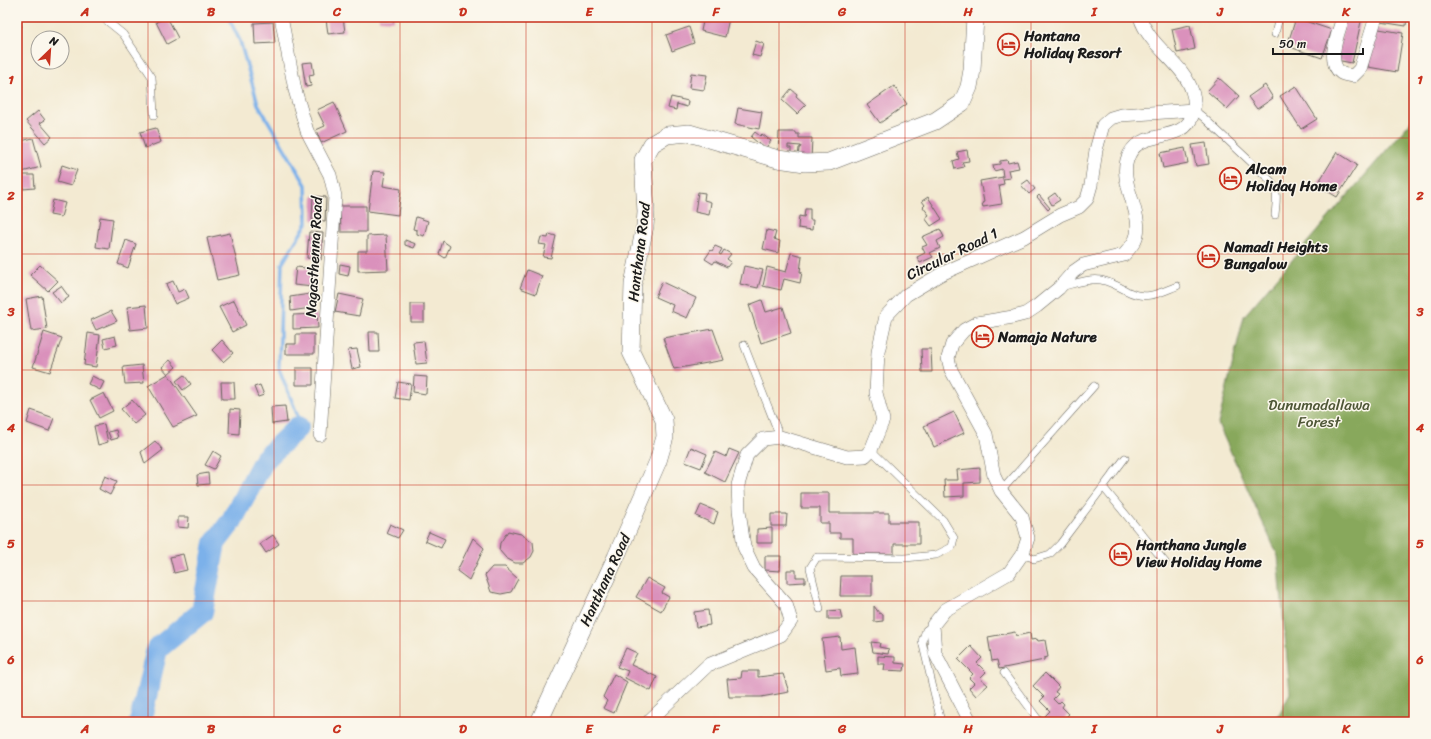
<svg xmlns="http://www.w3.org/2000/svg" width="1431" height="739" font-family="Sriracha,sans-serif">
<rect width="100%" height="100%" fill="#fbf7ec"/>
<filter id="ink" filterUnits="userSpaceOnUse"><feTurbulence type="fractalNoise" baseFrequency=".025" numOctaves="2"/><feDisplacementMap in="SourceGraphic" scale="8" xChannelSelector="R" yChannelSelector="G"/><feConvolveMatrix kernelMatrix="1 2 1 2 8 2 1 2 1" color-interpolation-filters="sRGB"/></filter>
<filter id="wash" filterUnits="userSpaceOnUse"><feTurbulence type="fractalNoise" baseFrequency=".012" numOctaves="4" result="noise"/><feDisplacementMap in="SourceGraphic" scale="16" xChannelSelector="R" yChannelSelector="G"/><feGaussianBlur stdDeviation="0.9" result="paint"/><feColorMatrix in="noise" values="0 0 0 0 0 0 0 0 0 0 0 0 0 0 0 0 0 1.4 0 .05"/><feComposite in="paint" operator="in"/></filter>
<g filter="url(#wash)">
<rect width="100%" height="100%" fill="#f3ead2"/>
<path fill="#88a85c" stroke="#52623c" d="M1414,118V722H1275L1290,693L1278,556L1218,424L1244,316Z"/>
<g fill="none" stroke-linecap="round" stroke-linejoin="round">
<path stroke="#7bb1ea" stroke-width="3.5" d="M228,17L240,41L258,104L306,185L307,223L282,264L279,369L299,419"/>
<path stroke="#7bb1ea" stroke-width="22" d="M140,722L157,649L202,612L215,543L231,522L264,460L298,427"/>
</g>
<g id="blocks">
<path fill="#da91bc" d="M167,17L178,38L167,44L156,22Z
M343,17L345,32L328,34L326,19Z
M379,17H394V21L379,20Z
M704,17L729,18L725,37L701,31Z
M1345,17H1362L1352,63L1336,60Z
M1382,17H1407L1406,26L1381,22Z
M1296,18L1332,30L1322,58L1287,46Z
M17,22L22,26L17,33Z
M273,22L275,43L255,44L254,23Z
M1190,25L1195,49L1177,53L1172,29Z
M689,27L694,43L672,51L666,35Z
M1373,28L1403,33L1397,72L1368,67Z
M756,41L764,44L760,57L752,55Z
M312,62L314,74L309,75L311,86L306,87L302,63Z
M691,73L707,75L704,90L689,88Z
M1219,78L1239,96L1227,109L1207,91Z
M1265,85L1273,98L1257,109L1248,97Z
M894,86L907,104L880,123L867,105Z
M1296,86L1317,119L1301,129L1280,96Z
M791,89L797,94L796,96L806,105L797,114L782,100Z
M671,97L688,101L687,107L677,104L676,110L668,108Z
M334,102L347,131L321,143L316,130L325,126L317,110Z
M738,108L762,112L759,129L735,124Z
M38,111L45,120L40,123L52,137L45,143L26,121Z
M156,128L161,142L145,148L140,132Z
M755,132L760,136L762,134L771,141L765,149L751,137Z
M779,132H796V134H799V138H812L811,160H798L799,148H800L801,146L788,145V148H791V154L778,153Z
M33,138L41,167L18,173L17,142Z
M1206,143L1209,164L1196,166L1192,145Z
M1185,148L1188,163L1163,168L1160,153Z
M967,150L969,161L962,162L964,167L955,169L953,161L959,159L957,152Z
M1337,152L1357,165L1337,197L1317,185Z
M1007,160L1008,163L1017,161L1019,168L1008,170L1010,178L1003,179L1004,184L999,185L1002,204L983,207L982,203L984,202L980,181L1003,177L1002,169L994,171L993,165L1000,164V161Z
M62,165L77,170L71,186L57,182Z
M373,171L385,172L383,186L401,189L398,215L368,211Z
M23,175H34L35,188L23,189Z
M1028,180L1035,189L1029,194L1021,185Z
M698,192L705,193L704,200L711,202L709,215L695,212Z
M1055,193L1060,200L1052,205L1048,198Z
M1039,195L1050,208L1048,210L1037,197Z
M313,196L326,197L325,221L312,220Z
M928,197L942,219L931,226L925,218L929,215L923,207L925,205L922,201Z
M53,200L65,203L61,217L50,215Z
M340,206H366V232H341Z
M805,209H810V220H813L812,230L798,228L799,216L804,217Z
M100,217L113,219L109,249L96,247Z
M416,217L428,221L424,236L417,234V230L413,229Z
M940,229L944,237L937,241L940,248L930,253L933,257L920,263L917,257L925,253L922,247L927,245L922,237Z
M767,230L776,232L774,239L780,241L778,253L763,249Z
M309,232L323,233L321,260L307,258Z
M230,233L240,275L217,280L207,238Z
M549,234L556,236L551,258L543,257L546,245L539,244L541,237L548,238Z
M386,235L388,270L358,271V251H367V236Z
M126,240L136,244L128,268L118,264Z
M405,240L416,244L414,248L405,245Z
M443,241L450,246L445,258L439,254Z
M715,246L722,249L719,254L721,255L724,250L731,254L727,259L731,262L727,267L715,261L713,264L705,259L711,250L712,251Z
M791,253L802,256L800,272H802L800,283L784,279L781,290L763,286L767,267L786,272Z
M340,264L350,266L348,276L339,274Z
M40,265L58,281L48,291L30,275Z
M744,266L763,270L758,288L740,284Z
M296,267L315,269L313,287L294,285Z
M527,270L542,276L536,294L520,288Z
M173,281L178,292L185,289L189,298L175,304L166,284Z
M662,282L696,298L687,318L671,311L673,305L655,297Z
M61,286L69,297L61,303L52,292Z
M310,294L311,308L291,311L290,297Z
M339,294L363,299L359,316L335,312Z
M42,296L47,329L31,331L26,299Z
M234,300L246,325L232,332L219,307Z
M762,300L766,312L783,307L791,333L761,343L749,305Z
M411,304H424V322H411Z
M146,305L148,328L130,330L127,307Z
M111,311L117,321L96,330L91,320Z
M317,314L318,328L293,329V315Z
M713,329L724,360L674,369L663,338Z
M44,332L62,338L50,372L33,367Z
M369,332H378L379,352H370Z
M88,333L100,335L96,367L84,365Z
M296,334H314V354H286V344H296Z
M115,336L117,345L105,348L103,339Z
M222,340L233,353L223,362L212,350Z
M424,341L427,363L416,364L413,342Z
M357,349L361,367L352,369L348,350Z
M921,349H931L932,372H922Z
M170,360L176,367L168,374L162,367Z
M142,365L144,383L125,384L123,367Z
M296,368H313V385H296Z
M168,374L197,416L173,427L148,386Z
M184,375L191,384L183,390L176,381Z
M92,376L104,382L100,390L88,384Z
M414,376L427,377L426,394L413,392Z
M221,382H234L235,399H222Z
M398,382L411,384L409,400L395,398Z
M260,385L264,395L258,397L254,387Z
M104,393L113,411L99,418L90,400Z
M132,400L145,415L134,424L121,409Z
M285,406L287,422L272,424L271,407Z
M230,409L240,410L239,434L229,433Z
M31,410L54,418L49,431L27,423Z
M954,412L964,433L934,447L924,426Z
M104,424L108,442L98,445L94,426Z
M116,430L118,438L111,440L108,432Z
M155,441L163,450L145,464L141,452Z
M691,447L707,454L701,468L685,462Z
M729,449L739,453L725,482L705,472L715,452L726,457Z
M213,451L221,456L214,469L205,465Z
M980,468V482L964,483V496L945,497L944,480H958L957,470Z
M208,473L209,484L198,485L197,475Z
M105,476L117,481L110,495L99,489Z
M801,493H829V513H889V522H919V544H894V554H853V538H840V533H829V523H820V508H801Z
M701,505L718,512L714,524L696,516Z
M771,514H787L786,526H771Z
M178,517H189L188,528L178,527Z
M390,524L403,530L398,538L386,533Z
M772,528V543H757V529Z
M508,531L521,534L533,542L534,551L531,557L523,563H515L506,558L499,550L500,543Z
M429,532L445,539L441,548L425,541Z
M273,535L279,544L266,553L260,544Z
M473,538L484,548L469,580L457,571Z
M183,554L187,570L174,573L170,557Z
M765,556H781L780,571L765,570Z
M492,567H505L518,579L511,592L501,594L491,592L485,575Z
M787,570H796V577H805V582L787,583Z
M841,576H872V596H840Z
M647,578L665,588L662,593L669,597L661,611L636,597Z
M874,606L879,613L883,615V621L874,622Z
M708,610L710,625L696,627L694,612Z
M840,610L842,619H828V611Z
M1015,632L1016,636L1030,633L1031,640L1037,639L1038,641L1045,640L1048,657L1044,658V660L999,669L997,660L992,661L988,637Z
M840,637L841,649L855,647L858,674L841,676L840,668L826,670L822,639Z
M871,642L880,643L879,647L889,649L888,654L873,652Z
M971,646L982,658L977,663L986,672L980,678L988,685L976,696L969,688L974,683L969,678L973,674L958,659Z
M626,648L637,653L631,665L657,677L651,691L625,678L628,671L617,667Z
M878,656L895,657V663L905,664L904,671L884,670L885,664H878Z
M742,671H758V677L783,674L789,692L761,697H729L727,679L741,678Z
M1045,673L1059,687L1055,692L1058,694L1053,699L1058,704L1061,701L1064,704L1062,707L1069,714L1061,722H1051L1045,716L1050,711L1040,701L1044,697L1033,686Z
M614,674L627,682L614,713L603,708L607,701L603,697Z
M760,718L771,719L778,718V722H759Z"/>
</g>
</g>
<g filter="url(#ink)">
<use href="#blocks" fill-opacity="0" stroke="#67645c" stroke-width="1"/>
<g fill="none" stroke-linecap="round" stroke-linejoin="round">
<defs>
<path id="service" d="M102,17L123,34L152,77L154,115
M1275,34L1279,17
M1194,110L1203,117L1271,181C1279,192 1276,202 1275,215
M1061,287C1073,284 1089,278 1101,280C1111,282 1118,286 1127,291C1146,301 1159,293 1177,286
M744,345L780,437
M1103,487L1165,562
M1001,491L1094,386
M1023,553L1034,559L1050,554L1060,544L1125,458
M820,609L810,568L817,557L905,558L936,555L952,547L954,538L943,520L871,450
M933,625L926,630L922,641L941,722
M1004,673L1040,722"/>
<path id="minor" d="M281,17L295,90L307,131L330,175L335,196L320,435
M1343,17C1339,32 1325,62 1341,73C1344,75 1349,75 1353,76L1360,69L1376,17
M649,722L651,719L708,665L781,635L791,621L786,604L754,568L744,547L739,510L738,485L747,455L763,439L780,437L847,457L865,456L871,450L883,420L876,393L878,352L886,316L906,295L941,274L1024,237L1060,215L1079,207L1087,199L1091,185L1096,150L1103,125L1111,118L1121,115L1194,110
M972,722L969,719L935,653L933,625L945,610L1009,573L1023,553L1028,538L1022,517L1001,491L994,476L986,434L951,370L948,358L952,344L964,330L977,323L1013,317L1025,314L1037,306L1059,288L1073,272L1083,265L1124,255C1128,250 1133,245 1135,240C1146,217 1119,185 1127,160C1135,134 1160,140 1180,130C1194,123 1197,105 1192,91C1183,62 1149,47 1140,17"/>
<path id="tertiary" d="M539,722L616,557L658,461L665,437L664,420L631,352L633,284L645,226L646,212L643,160L652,144L667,135L689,133L778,159L805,163L829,162L935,121L962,103L969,87L972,70L975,17"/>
</defs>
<use href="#service" stroke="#67645c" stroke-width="8"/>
<use href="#minor" stroke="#67645c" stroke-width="14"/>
<use href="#tertiary" stroke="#67645c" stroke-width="18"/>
<use href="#service" stroke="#fff" stroke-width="7"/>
<use href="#minor" stroke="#fff" stroke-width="13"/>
<use href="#tertiary" stroke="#fff" stroke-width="17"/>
</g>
</g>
<path fill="none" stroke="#c8321e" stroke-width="1" stroke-opacity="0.55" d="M148,17V722M274,17V722M400,17V722M526,17V722M652,17V722M779,17V722M905,17V722M1031,17V722M1157,17V722M1283,17V722M17,138H1414M17,254H1414M17,370H1414M17,485H1414M17,601H1414"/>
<defs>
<symbol id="hotel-ring" viewBox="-11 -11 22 22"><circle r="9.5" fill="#fbf7ec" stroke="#c8321e" stroke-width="1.5"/><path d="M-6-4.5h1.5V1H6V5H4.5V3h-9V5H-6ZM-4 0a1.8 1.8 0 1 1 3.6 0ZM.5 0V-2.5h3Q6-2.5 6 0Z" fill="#c8321e"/></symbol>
</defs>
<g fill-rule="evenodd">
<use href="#hotel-ring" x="996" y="32" width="25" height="25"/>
<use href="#hotel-ring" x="1218" y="166" width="25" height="25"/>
<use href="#hotel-ring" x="1196" y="244" width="25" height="25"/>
<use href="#hotel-ring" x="970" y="324" width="25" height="25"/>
<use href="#hotel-ring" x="1108" y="542" width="25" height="25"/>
</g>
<g text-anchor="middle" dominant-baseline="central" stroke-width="3" stroke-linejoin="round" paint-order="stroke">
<g font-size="15" font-weight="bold" fill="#1c1c1c" stroke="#fbf7ec" text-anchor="start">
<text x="1024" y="36">Hantana<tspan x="1024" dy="17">Holiday Resort</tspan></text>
<text x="1246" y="169">Alcam<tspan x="1246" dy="17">Holiday Home</tspan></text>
<text x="1224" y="247">Namadi Heights<tspan x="1224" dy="17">Bungalow</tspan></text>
<text x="998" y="337">Namaja Nature</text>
<text x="1136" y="545">Hanthana Jungle<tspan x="1136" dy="17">View Holiday Home</tspan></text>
</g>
<g font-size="15" fill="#1c1c1c" stroke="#fbf7ec">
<text transform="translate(639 252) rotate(-83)">Hanthana Road</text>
<text transform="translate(952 254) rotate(-26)">Circular Road 1</text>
<text transform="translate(314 257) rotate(-87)">Nagasthenna Road</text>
<text transform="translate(605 580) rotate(-65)">Hanthana Road</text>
</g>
<g font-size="15" fill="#4e5636" stroke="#fbf7ec">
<text x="1319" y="405">Dunumadallawa<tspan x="1319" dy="17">Forest</tspan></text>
</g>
</g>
<rect width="1431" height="739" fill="none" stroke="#fbf7ec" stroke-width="44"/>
<g transform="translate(50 50) rotate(25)"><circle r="19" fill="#fbf7ec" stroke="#a29f99"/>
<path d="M0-3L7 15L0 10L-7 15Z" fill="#c8321e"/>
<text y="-6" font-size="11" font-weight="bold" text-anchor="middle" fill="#1c1c1c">N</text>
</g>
<path d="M1273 48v6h90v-6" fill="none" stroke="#1c1c1c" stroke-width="2"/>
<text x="1279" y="48" font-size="12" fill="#1c1c1c" stroke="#fbf7ec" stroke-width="3" paint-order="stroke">50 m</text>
<rect x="22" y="22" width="1387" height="695" fill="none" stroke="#c8321e" stroke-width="1.5"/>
<g font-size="13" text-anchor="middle" font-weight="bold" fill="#c8321e">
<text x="85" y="16">A</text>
<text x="211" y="16">B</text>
<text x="337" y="16">C</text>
<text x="463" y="16">D</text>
<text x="589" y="16">E</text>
<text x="716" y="16">F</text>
<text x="842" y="16">G</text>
<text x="968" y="16">H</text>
<text x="1094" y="16">I</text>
<text x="1220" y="16">J</text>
<text x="1346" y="16">K</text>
<text x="11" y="84">1</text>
<text x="1420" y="84">1</text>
<text x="11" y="200">2</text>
<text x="1420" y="200">2</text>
<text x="11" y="316">3</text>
<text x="1420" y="316">3</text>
<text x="11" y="432">4</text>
<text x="1420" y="432">4</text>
<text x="11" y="548">5</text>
<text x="1420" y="548">5</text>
<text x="11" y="664">6</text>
<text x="1420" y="664">6</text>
<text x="85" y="733">A</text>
<text x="211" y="733">B</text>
<text x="337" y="733">C</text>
<text x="463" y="733">D</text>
<text x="589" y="733">E</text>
<text x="716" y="733">F</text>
<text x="842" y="733">G</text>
<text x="968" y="733">H</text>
<text x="1094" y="733">I</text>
<text x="1220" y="733">J</text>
<text x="1346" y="733">K</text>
</g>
</svg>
